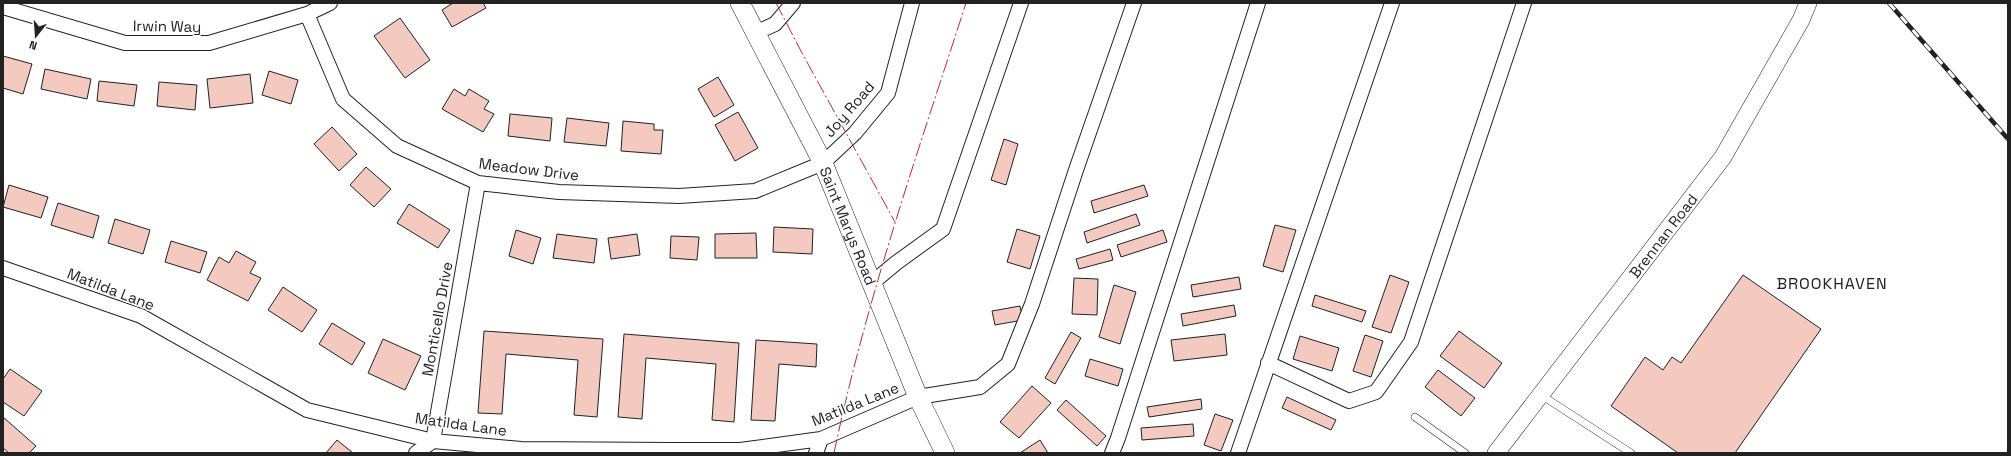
<svg xmlns="http://www.w3.org/2000/svg" width="2011" height="456" font-family="'Space Grotesk',sans-serif">
<rect width="100%" height="100%" fill="#fff"/>
<path fill="#f3c9c0" stroke="#222" d="M453,3H483L486,8L452,27L442,10Z
M400,18L430,60L405,78L374,36Z
M3,56L32,64L23,94L3,88Z
M45,69L91,79L87,99L41,89Z
M269,71L298,80L291,104L262,95Z
M250,74L253,103L210,108L207,79Z
M718,77L734,105L714,117L698,89Z
M99,81L137,85L134,106L97,101Z
M159,82L197,85L195,110L157,106Z
M454,89L465,96L469,89L489,101L484,109L494,114L483,132L442,109Z
M738,112L758,148L735,161L715,125Z
M510,114L552,118L550,141L508,136Z
M567,118L609,123L606,146L564,142Z
M623,121L654,124V130H663L661,154L621,151Z
M332,127L357,154L339,171L314,144Z
M1004,139L1018,144L1006,185L991,180Z
M366,167L391,189L374,207L350,185Z
M9,185L48,197L41,218L3,207Z
M1144,185L1148,196L1094,213L1091,201Z
M58,203L99,216L93,238L51,225Z
M409,204L450,230L438,248L397,223Z
M1136,214L1140,225L1087,243L1084,232Z
M115,219L150,230L143,254L108,243Z
M1275,225L1296,230L1283,272L1263,266Z
M774,227L813,229L812,254L773,252Z
M1017,229L1040,236L1030,269L1007,262Z
M516,230L541,238L533,264L509,256Z
M1163,230L1167,242L1121,257L1117,245Z
M756,233L757,258H715V234Z
M557,234L597,239L594,263L553,258Z
M637,234L640,255L611,259L608,238Z
M671,236L699,237L697,260L670,258Z
M171,241L207,252L200,273L165,262Z
M1110,249L1113,260L1079,269L1076,259Z
M236,251L256,262L250,273L261,278L248,301L207,280L219,257L229,263Z
M1390,275L1409,282L1391,333L1372,327Z
M1743,275L1821,329L1735,453H1678L1611,406L1645,357L1663,370L1672,357L1681,363Z
M1239,277L1241,289L1193,297L1191,285Z
M1074,278L1098,279L1097,315L1072,314Z
M1114,285L1136,292L1120,344L1099,337Z
M283,287L317,310L302,332L268,310Z
M1315,295L1366,311L1362,322L1312,306Z
M1234,305L1236,316L1183,326L1181,314Z
M1020,306L1023,320L995,325L992,311Z
M332,323L365,343L352,365L319,344Z
M484,331L603,339L597,417L574,415L578,360L506,354L502,414L478,413Z
M1459,331L1502,363L1484,388L1440,356Z
M1071,332L1081,338L1055,384L1045,378Z
M624,334L739,343L734,422L712,420L716,364L646,358L642,419L618,417Z
M1225,334L1227,355L1174,361L1171,340Z
M1365,335L1383,341L1371,377L1353,371Z
M1300,336L1339,348L1332,371L1293,359Z
M383,339L421,356L405,390L368,373Z
M756,340L817,344L816,367L779,364L775,421L751,420Z
M1090,359L1123,369L1118,386L1085,376Z
M10,369L42,391L24,416L3,402V379Z
M1438,370L1475,398L1461,416L1425,387Z
M1032,386L1051,403L1019,438L1000,422Z
M1287,397L1336,420L1331,430L1282,408Z
M1201,399L1202,409L1149,417L1147,407Z
M1066,400L1106,436L1097,446L1057,410Z
M1215,414L1233,420L1221,451L1204,445Z
M3,417L36,446L29,453H9L3,448Z
M1193,424L1194,436L1142,440L1141,428Z
M337,440L353,453H326Z
M1040,440L1048,453H1020Z"/>
<g fill="none" stroke-linecap="round" stroke-linejoin="round">
<defs>
<path id="service" d="M1541,395L1631,453
M1415,417L1465,453"/>
<path id="minor" d="M3,7L125,43H209L307,14L330,3
M307,14L343,99L397,146L478,183L559,192L679,196L755,191L823,163L855,133L888,93L912,3
M755,33L775,24L793,3
M3,268L141,316L307,410L433,441L521,449L671,450H740L821,439L918,397L980,387L1008,364L1032,304L1076,170L1134,3
M872,283L896,263L943,229L1021,3
M1268,363L1349,401L1376,392L1411,342L1524,3
M416,453L433,441L478,183
M816,453L821,439
M1112,453L1118,438L1258,3
M1238,453L1392,3"/>
<g id="tertiary">
<path id="s1" d="M1496,453L1723,157L1801,20L1808,3"/>
</g>
<g id="secondary">
<path id="s2" d="M740,3L823,163L918,397L945,453"/>
</g>
</defs>
<use href="#service" stroke="#222" stroke-width="8"/>
<use href="#minor" stroke="#222" stroke-width="16"/>
<use href="#tertiary" stroke="#222" stroke-width="18"/>
<use href="#secondary" stroke="#222" stroke-width="20"/>
<use href="#service" stroke="#fff" stroke-width="7"/>
<use href="#minor" stroke="#fff" stroke-width="14"/>
<use href="#tertiary" stroke="#fff" stroke-width="17"/>
<use href="#secondary" stroke="#fff" stroke-width="19"/>
<defs>
<path id="rail" d="M1889,3L2008,139"/>
</defs>
<use href="#rail" stroke="#222" stroke-width="4.5"/>
<use href="#rail" stroke="#fff" stroke-width="3" stroke-dasharray="9" stroke-linecap="butt"/>
<path stroke="#c62828" stroke-width="1" stroke-dasharray="14 3 2 3" stroke-linecap="butt" d="M776,3L802,53L895,222
M834,453C866,300 918,152 966,3"/>
</g>
<g text-anchor="middle" dominant-baseline="central" stroke-width="3" stroke-linejoin="round" paint-order="stroke">
<g font-size="15" fill="#222" stroke="#fff">
<text transform="translate(167 26) rotate(1)">Irwin Way</text>
<text transform="translate(849 109) rotate(-49)">Joy Road</text>
<text transform="translate(529 169) rotate(7)">Meadow Drive</text>
<text stroke="none"><textPath href="#s2" startOffset="248">Saint Marys Road</textPath></text>
<text stroke="none"><textPath href="#s1" startOffset="274">Brennan Road</textPath></text>
<text transform="translate(111 289) rotate(21)">Matilda Lane</text>
<text transform="translate(437 319) rotate(-80)">Monticello Drive</text>
<text transform="translate(855 404) rotate(-22)">Matilda Lane</text>
<text transform="translate(461 424) rotate(8)">Matilda Lane</text>
</g>
<g font-size="16" letter-spacing="1" fill="#222" stroke="#fff">
<text x="1832" y="283">BROOKHAVEN</text>
</g>
</g>
<rect width="2011" height="456" fill="none" stroke="#222222" stroke-width="8"/>
<g transform="translate(36 36) rotate(197)" stroke="#ffffff" stroke-width="3" paint-order="stroke">
<path d="M0-3L7 15L0 10L-7 15Z" fill="#222222"/>
<text y="-6" font-size="11" font-weight="bold" text-anchor="middle" fill="#222222">N</text>
</g>
</svg>
